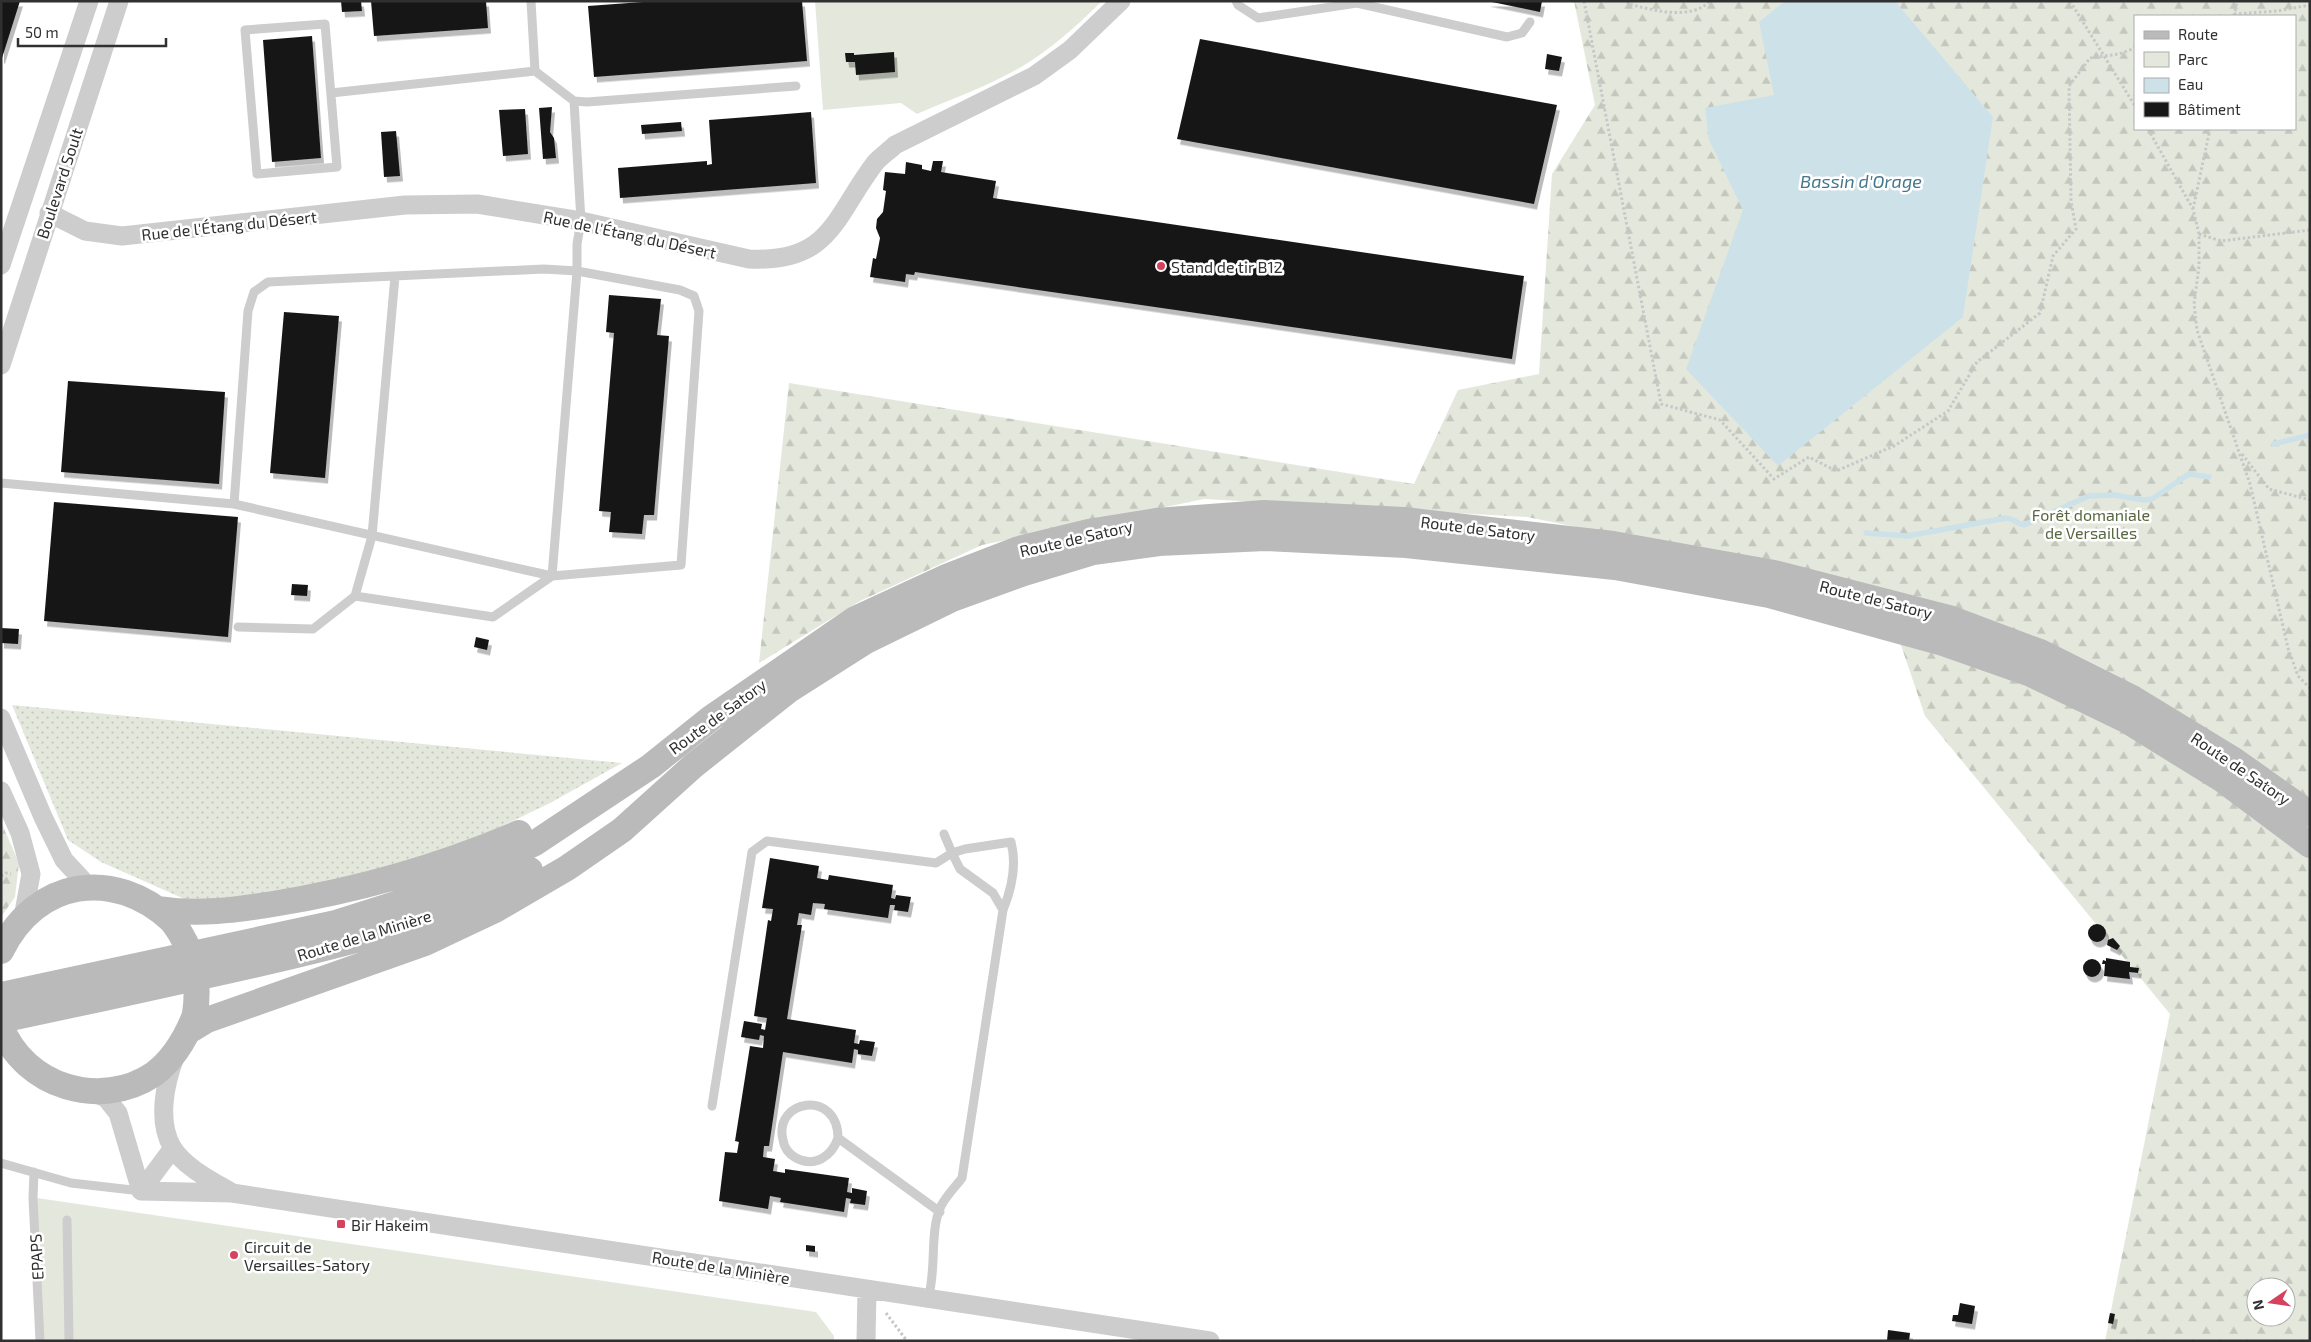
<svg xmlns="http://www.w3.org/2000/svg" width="2311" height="1342" font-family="'Exo 2',sans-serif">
<defs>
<pattern id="green-dots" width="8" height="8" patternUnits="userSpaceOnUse" patternTransform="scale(1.25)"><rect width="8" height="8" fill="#e4e8dc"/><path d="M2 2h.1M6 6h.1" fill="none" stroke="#c4c7bd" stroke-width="1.8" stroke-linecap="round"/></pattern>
<pattern id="forest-firs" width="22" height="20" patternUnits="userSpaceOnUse" patternTransform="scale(1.25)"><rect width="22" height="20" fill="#e4e8dc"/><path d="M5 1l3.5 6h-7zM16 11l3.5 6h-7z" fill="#c4c7bd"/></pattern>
<filter id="shadow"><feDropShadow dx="3" dy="5.5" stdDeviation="0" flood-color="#0004"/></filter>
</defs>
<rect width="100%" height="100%" fill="#fff"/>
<path fill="url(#green-dots)" d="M12,705L622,763L550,803L473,840L387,867L304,891L189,901L101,862L68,840Z"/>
<path fill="url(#forest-firs)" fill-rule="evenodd" d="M1574,1H2310V1341H2105L2170,1014L1925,716L1885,598L1692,550L1527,517L1204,499L982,545L860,601L759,663L789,383L1414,484L1458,390L1539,374L1552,174L1595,105ZM2135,16H2295V129H2135ZM2256,1287H2286V1317H2256Z
M1,822L19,863L15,897L1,917Z"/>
<path fill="#e4e8dc" d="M815,1H1102C1083,20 1063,38 1041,54C1004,81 959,96 917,114L901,103L823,110Z
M37,1198L816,1312L834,1336V1341H39Z"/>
<path fill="#cde1e9" d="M1785,1H1895L1993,117L1963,317L1778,466L1686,369L1743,210L1709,140L1705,108L1774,95L1759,22Z"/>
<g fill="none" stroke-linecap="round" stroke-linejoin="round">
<path stroke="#cde1e9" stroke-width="5.5" d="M2274,444L2310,435
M1866,533L1907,536L2006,518C2014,519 2017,524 2024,525L2089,496L2114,495L2144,500L2152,499L2189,474L2209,477"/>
</g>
<path fill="#171717" filter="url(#shadow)" d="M1,1H20L2,58H1Z
M341,1H361L362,11L342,12Z
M371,1H486L488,28L374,36Z
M656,1H802L807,61L594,77L588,6Z
M1487,1H1542L1540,12Z
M312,36L321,158L272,162L263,40Z
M1200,39L1557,105L1534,204L1177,139Z
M894,52L895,72L856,75L855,62H846L845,53H854V55Z
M1547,54L1562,57L1559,71L1545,69Z
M552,107L550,132L554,138L556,158L543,159L539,108Z
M525,109L528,154L503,156L499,110Z
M811,112L816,183L620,198L618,168L707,161V165L712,164L709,120Z
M681,122L682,131L642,134L641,125Z
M396,131L400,176L384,177L381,132Z
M933,161H943L941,172L996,181L993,198L1524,276L1512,359L915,272L914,275L906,274L905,282L870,277L873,258L876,259L880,238L876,228L877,219L883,212L886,191L883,190L885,172L905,174L906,162L922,165V169L931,171Z
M609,295L661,299L657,335L669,336L654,515H644L642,534L609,532L611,512L599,511L614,333L606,332Z
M284,312L339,316L325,478L270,473Z
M68,381L225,392L219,484L61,472Z
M54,502L238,517L228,637L44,621Z
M292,584L308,585L307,596L291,595Z
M1,628L19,629L18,644L1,643Z
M476,637L489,640L487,650L474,647Z
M770,858L819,866L817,878L828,880L829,875L893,885L891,898L895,899L896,895L911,897L908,912L894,910L895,905H890L888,918L824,909L825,904L813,903L811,915L799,913L797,925H802L787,1019L856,1030L854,1043L859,1044L860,1040L875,1042L872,1056L858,1054V1050L854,1049L852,1063L783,1052L769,1146H764L763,1157L775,1159L773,1171L785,1173V1169L849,1178L847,1192L852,1193V1188L867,1191L865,1205L850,1203L851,1199L846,1198L844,1212L780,1202L781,1198L770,1196L768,1209L719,1201L725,1152L737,1153L739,1142L735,1141L750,1046L763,1048L764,1036L760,1035L759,1040L741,1037L744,1021L762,1024L761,1029L765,1030L767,1018L754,1016L768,920L771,921L773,909L762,908Z
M2088 933a9 9 0 1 1 18 0a9 9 0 1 1-18 0Z
M2113,938L2120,946L2117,950L2107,945L2108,940Z
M2106,958L2130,962V967L2139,968L2138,973L2129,972L2130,979L2104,976L2105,964H2102L2103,960L2106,961Z
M2083 968a9 9 0 1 1 18 0a9 9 0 1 1-18 0Z
M806,1245L815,1246V1252L806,1251Z
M1960,1303L1975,1306L1972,1324L1952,1321L1953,1315H1958Z
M2110,1313L2115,1314L2113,1324L2108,1323Z
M1888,1330L1910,1333L1909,1341H1887Z"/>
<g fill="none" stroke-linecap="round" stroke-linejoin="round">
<path stroke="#c7c7c7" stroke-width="3" stroke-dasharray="2.5 2.5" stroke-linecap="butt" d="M1584,1L1661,404L1720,420L1774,479L1809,457L1836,471L1894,446L1948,411L1977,362L2040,313L2053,256L2076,229L2071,201L2069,86L2090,58L2119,54L2135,48
M1627,1L1629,4C1652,10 1691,21 1710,1
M2070,1L2135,106
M2234,14L2277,11L2310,5
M2234,16L2237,1
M2148,129L2193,209L2199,234V266L2194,304L2197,330L2250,484L2288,648L2298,676L2310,688
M2193,209L2210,129
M2199,234L2221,241L2310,230
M2242,454L2269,489L2310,500
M1,876L6,873L11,874
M886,1313L907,1341"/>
<path stroke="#cdcdcd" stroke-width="9" d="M1236,1L1238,5L1258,18L1357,3L1507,37L1522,33L1530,22
M325,24L337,167L257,174L245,30Z
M535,71L574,101L587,102L796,86
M331,93L535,71L531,1
M1,483L234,504L552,576L681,565L699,311L694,296L680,290L577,271L544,269L268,282L254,292L248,311L234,504
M355,596L493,617L552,576L577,271V244L581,221L574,101
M238,627L313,629L355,596L372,536L395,276
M712,1106L752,852L767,841L936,863L952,853L960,869L993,893L1003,910C1012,888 1017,865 1011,842L965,849L952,853L944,834
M838,1138C838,1089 773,1099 783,1140C784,1147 789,1154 796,1158C815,1168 832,1156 838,1138L940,1212
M1,1163L71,1183L141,1191
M34,1172L33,1198L40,1341
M67,1220L69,1341
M928,1298C937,1271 929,1231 941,1206C946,1196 956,1186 962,1178L1003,910"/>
<path stroke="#cdcdcd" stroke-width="19" d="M49,213L85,231L122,236L405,205L477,204L581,221L749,259C831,263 834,217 875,163C881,156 889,151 895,145L1034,76L1070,50L1121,1
M1,265L89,1
M1,365L119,1
M1,718L43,817L64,860L89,887
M1,791L20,833L31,874L23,918
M175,1057C165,1083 157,1121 172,1147C184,1167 212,1181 231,1192
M90,1091L106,1098L118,1113L141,1191
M141,1191L232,1193L1210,1341
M141,1191L173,1148
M866,1341L867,1289"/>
<path stroke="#bababa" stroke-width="26" d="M159,909C198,915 235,910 273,904C358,890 440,867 519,833
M1,951C36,879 114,867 172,921
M1,995L336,923L396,904L449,884L535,843L651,766L711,718L855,619L944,578L1019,549L1088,532L1156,521L1264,513L1404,520L1613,544L1774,573L1949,618L2040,652L2134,699L2234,760L2310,814
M1,1020C78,1004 154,987 231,970C331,948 441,923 530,870
M1,1026C24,1087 101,1110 154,1074C174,1059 186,1038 195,1015
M189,1031L207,1020L425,943L495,910L567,868L622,830L693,766L789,690L866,641L952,599L1024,573L1093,552L1159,543L1265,538L1406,545L1615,567L1769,595L1943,643L2031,674L2126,720L2223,780L2310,845"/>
<path stroke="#bababa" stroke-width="26" d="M172,921C194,950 200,978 195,1015"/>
</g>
<g fill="#d6425d" stroke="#fff" stroke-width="2">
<circle cx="1161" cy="266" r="5"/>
<rect x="336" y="1219" width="10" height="10" rx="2.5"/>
<circle cx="234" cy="1255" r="5"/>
</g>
<g text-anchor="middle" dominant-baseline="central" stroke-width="5" stroke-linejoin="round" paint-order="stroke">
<g font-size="16" fill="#303030" stroke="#fff">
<text transform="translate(59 183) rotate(-72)">Boulevard Soult</text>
<text transform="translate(229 225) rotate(-6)">Rue de l'Étang du Désert</text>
<text transform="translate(630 234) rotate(12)">Rue de l'Étang du Désert</text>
<text transform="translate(1478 528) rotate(7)">Route de Satory</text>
<text transform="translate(1076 538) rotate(-13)">Route de Satory</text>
<text transform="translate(1876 599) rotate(14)">Route de Satory</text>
<text transform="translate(717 716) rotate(-36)">Route de Satory</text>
<text transform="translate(2241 768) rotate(34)">Route de Satory</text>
<text transform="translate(364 935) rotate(-17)">Route de la Minière</text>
<text transform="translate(36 1257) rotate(-93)">EPAPS</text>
<text transform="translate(721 1267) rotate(9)">Route de la Minière</text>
</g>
<g font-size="16" fill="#303030" stroke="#fff" text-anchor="start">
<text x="1171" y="266">Stand de tir B12</text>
<text x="351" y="1224">Bir Hakeim</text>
<text x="244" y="1246">Circuit de<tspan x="244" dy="18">Versailles-Satory</tspan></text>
</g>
<g font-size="16" fill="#576841" stroke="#fff">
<text x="2091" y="514">Forêt domaniale<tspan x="2091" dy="18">de Versailles</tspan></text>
</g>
<g font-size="18" font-style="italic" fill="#44778b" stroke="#fff">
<text x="1861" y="181">Bassin d'Orage</text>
</g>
</g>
<rect width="2311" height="1342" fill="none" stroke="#303030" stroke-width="5"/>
<rect x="2134" y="15" width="162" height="115" fill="#ffffff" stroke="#acacac"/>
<rect x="2144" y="31" width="25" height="8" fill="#bababa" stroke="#acacac"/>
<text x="2178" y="40" font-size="15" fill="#303030">Route</text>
<rect x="2144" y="52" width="25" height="15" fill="#e4e8dc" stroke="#acacac"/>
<text x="2178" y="65" font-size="15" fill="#303030">Parc</text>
<rect x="2144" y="78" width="25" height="15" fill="#cde1e9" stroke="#acacac"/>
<text x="2178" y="90" font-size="15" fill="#303030">Eau</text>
<rect x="2144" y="102" width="25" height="15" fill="#171717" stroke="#acacac"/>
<text x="2178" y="115" font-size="15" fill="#303030">Bâtiment</text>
<g transform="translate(2271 1302) rotate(257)"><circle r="24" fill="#ffffff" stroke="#acacac"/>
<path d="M0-4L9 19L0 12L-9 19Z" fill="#d6425d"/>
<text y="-8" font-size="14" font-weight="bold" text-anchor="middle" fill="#303030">N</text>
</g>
<path d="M18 38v8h148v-8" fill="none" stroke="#303030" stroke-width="2.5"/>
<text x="25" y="38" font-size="15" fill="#303030" stroke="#ffffff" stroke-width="4" paint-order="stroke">50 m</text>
</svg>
